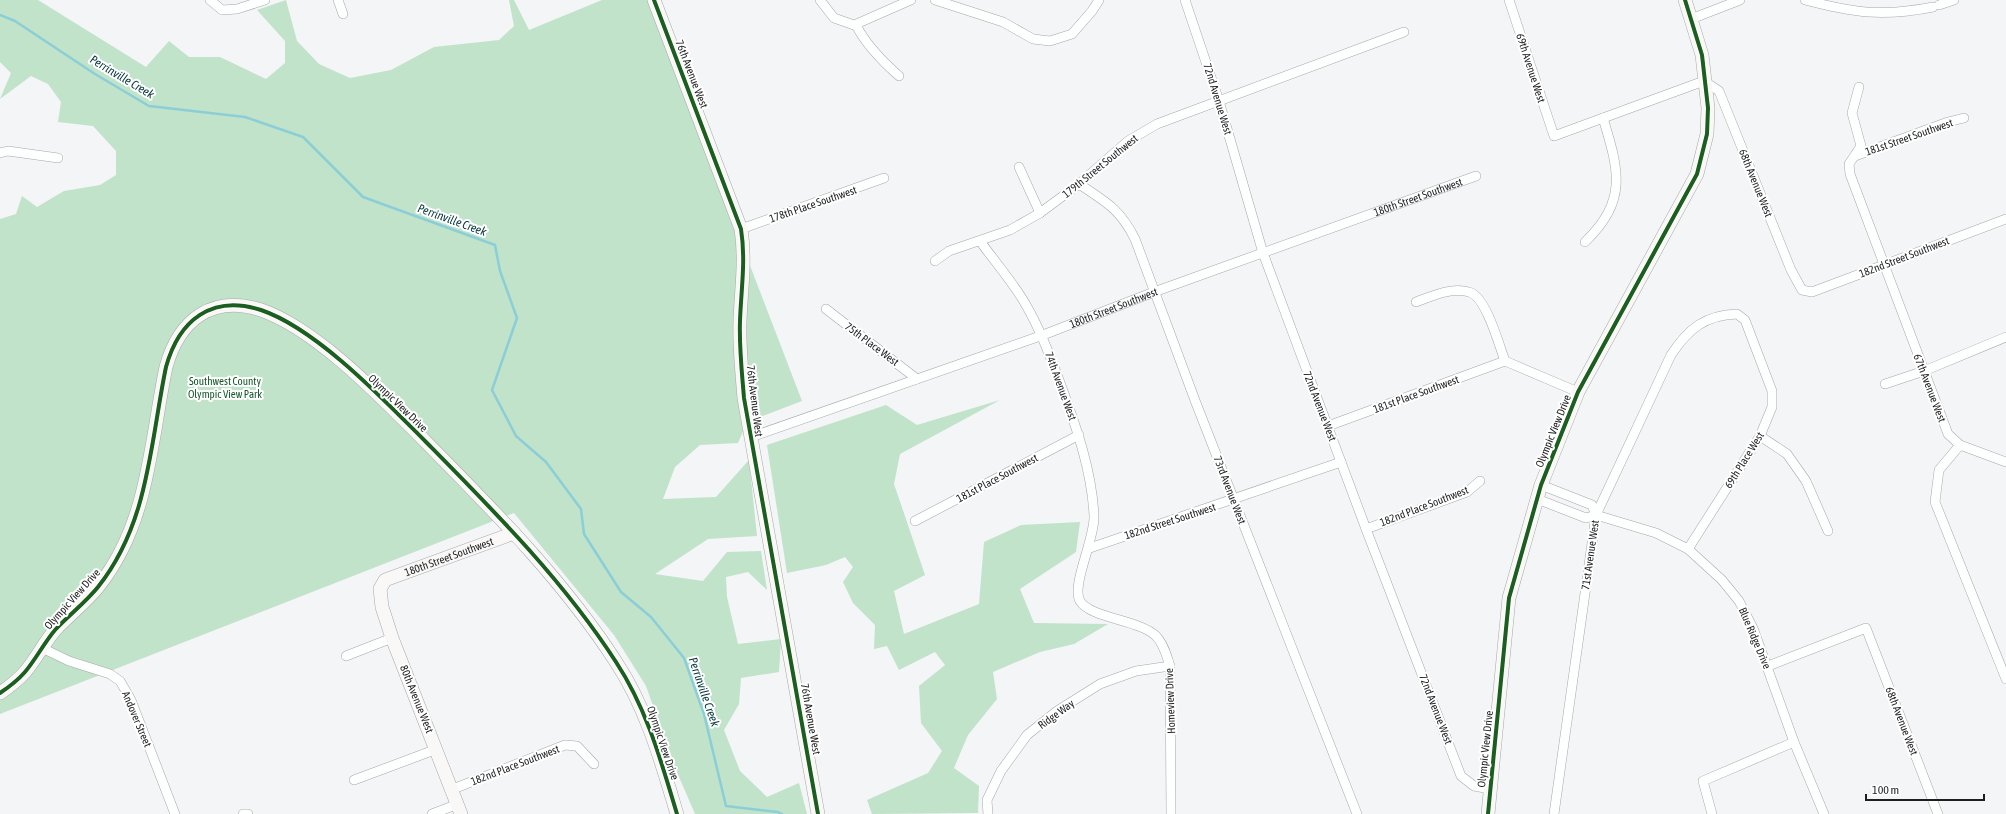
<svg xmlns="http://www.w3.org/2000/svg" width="2006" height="814" font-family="'Asap Condensed',sans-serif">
<rect width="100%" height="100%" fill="#f3f5f7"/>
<path fill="#c0e3c9" d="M0,0H38L146,67L169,41L189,57H220L266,79L285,63V41L257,10L286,0L297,41L319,64L350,78L391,70L434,47L499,40L514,26L509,0H514L529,30L602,0H648L802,401L747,422L738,443L700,445L675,467L663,499L716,497L749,460L757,536L708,539L655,574L703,581L727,552L761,551L767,590L748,572L726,577L727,597L738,644L781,639L779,672L741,678L739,704L724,730L740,771L767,797L799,783L807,814H695L673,763L646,686L614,635L514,513L0,714V219L16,214L22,196L37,207L64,191L100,185L116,175V151L93,126L58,122L61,102L48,84L31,76L0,99L11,73L0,62Z
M1000,400L900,454L894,484L925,575L894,591L904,634L979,604L984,542L1021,525L1080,522L1076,552L1020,589L1034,623L1108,624L1074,644L1040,652L993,672L997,699L968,735L954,768L979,786L978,813L872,814L867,800L928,773L942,751L921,723L919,686L945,665L935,652L899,670L887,646L874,649L875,625L853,603L843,582L853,567L845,557L826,565L787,573L767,445L886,405L917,425Z"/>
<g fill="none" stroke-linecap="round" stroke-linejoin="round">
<path stroke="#8bced8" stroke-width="2.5" d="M0,15L15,21L95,74L149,106L245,117L303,137L363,197L495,245L500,271L517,318L492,390L516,436L546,462L581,509L584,534L621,592L651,617L684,658L704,714L726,806L778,812L782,814"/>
<defs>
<g id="street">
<path d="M210,0L222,10L237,9L265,0"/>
<path d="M338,0L343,14"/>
<path d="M820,0L834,18L854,25L911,0"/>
<path d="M935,0L1003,22L1033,39L1050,41L1072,34L1092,11L1099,0"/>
<path d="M1185,0L1219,101L1263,253L1366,529L1461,776L1474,786L1490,789"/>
<path d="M1509,0L1554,136L1704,81L1719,91L1791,270L1802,290L1812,292L2006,219"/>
<path d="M1805,0C1854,13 1883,17 1933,7"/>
<path d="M1939,5L1954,0"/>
<path d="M1691,19L1740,0"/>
<path d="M856,25C866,45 882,61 899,76"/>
<path d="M1859,87L1852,113L1861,146L1849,164L1850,174L1948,434L1960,445L1939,470L1935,502L2006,679"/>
<path d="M0,153L8,151L58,158"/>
<path d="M1855,156L1948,122L1964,118"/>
<path d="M1019,167L1040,213"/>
<path d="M1079,184C1106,202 1120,209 1135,239L1196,403L1357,814"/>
<path d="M741,229L884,178"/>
<path d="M980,241C995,262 1013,282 1026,305C1041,331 1051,359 1062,388C1077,429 1092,472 1094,516C1095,539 1071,585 1080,601C1090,618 1140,620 1156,636C1164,644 1167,657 1170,666L1171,814"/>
<path d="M1585,242C1628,200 1619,171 1603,118"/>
<path d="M935,261L949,251L1010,230L1040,213L1079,184L1128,141L1157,124L1404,32"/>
<path d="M1416,302C1432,296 1451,287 1469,292C1486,296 1499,345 1505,361L1578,392"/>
<path d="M826,309L917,379"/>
<path d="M1885,384L1924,371L2006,337"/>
<path d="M1328,426L1505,361"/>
<path d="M1760,436L1787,454L1806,481L1828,531"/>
<path id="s1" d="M751,437L1043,335L1154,292L1476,176"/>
<path d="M1960,445L2006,462"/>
<path d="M1541,485L1592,505L1596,515"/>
<path d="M1537,499L1586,518L1596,515L1656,533L1688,549L1722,580L1739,601L1753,628L1794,742L1824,814"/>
<path d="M915,521L1079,435"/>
<path d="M1366,529L1467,492L1480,481"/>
<path d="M1090,548L1341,462"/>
<path d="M42,648L69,661L110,674L120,681L131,700L175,814"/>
<path d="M346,656L392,638"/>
<path d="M1768,666L1866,628L1938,814"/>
<path d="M354,780L437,749"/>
<path d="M453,789L565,745L577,746L594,764"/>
<path d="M243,814H248"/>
<path d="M432,814L458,804"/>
<path d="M988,814L987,800L1001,771L1027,735L1057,711L1100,684L1136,671L1170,666"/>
<path d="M1554,814L1596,515L1671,355C1688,329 1705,315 1737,314L1745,320L1772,391V407L1760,436L1688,549"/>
<path d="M1712,814L1703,781L1794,742"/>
</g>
<g id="secondary">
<path d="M654,0L741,229C746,261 741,290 740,321C739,347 742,373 744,398L818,814"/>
<path d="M0,693C9,687 18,680 25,672C36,659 44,643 55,630C69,615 85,603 98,587C149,523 150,444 166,367C179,320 212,294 261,310C317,329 384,400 426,442C494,511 563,580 616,662C647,709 661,761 677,814"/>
<path id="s2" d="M461,814L392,638L382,607L380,589L385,580L514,533"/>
<path d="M1488,814L1509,598L1541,485L1578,392L1697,174L1707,134L1708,108L1702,55L1685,0"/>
</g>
</defs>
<use href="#street" stroke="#a7a8a9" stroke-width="10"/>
<use href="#secondary" stroke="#a7a8a9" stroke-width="14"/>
<use href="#street" stroke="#fdfefe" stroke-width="9"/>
<use href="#secondary" stroke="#f9f8f6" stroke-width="13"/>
<defs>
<path id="cycleway" d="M654,0L741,229C746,261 741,290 740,321C739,347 742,373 744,398L818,814
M0,693C9,687 18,680 25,672C36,659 44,643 55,630C69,615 85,603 98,587C149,523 150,444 166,367C179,320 212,294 261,310C317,329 384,400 426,442C494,511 563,580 616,662C647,709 661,761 677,814
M1488,814L1509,598L1541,485L1578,392L1697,174L1707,134L1708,108L1702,55L1685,0"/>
</defs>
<use href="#cycleway" stroke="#fff" stroke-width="6"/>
<use href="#cycleway" stroke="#1b5e20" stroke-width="4"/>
</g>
<g text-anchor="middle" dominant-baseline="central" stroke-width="4" stroke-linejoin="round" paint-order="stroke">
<g font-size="11" fill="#1e1e20" stroke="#fff">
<text transform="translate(1531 68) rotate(72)">69th Avenue West</text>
<text transform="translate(692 74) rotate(69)">76th Avenue West</text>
<text transform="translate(1218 99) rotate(73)">72nd Avenue West</text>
<text transform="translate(1909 137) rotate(-19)">181st Street Southwest</text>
<text transform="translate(1100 166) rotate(-39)">179th Street Southwest</text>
<text transform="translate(1756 183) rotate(68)">68th Avenue West</text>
<text stroke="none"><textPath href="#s1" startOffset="709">180th Street Southwest</textPath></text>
<text transform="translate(813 204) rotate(-19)">178th Place Southwest</text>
<text transform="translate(1904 257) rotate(-21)">182nd Street Southwest</text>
<text stroke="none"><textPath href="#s1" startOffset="385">180th Street Southwest</textPath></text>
<text transform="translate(872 344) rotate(37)">75th Place West</text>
<text transform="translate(1061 386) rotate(70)">74th Avenue West</text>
<text transform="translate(1930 388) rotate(69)">67th Avenue West</text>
<text transform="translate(1416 394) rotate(-20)">181st Place Southwest</text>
<text transform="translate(755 401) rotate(83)">76th Avenue West</text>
<text transform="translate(398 403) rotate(44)">Olympic View Drive</text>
<text transform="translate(1320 406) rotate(69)">72nd Avenue West</text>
<text transform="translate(1553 431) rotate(-68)">Olympic View Drive</text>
<text transform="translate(1744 460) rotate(-58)">69th Place West</text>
<text transform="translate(997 478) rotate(-28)">181st Place Southwest</text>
<text transform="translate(1230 490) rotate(69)">73rd Avenue West</text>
<text transform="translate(1424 506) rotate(-21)">182nd Place Southwest</text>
<text transform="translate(1170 521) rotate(-18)">182nd Street Southwest</text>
<text transform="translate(1590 555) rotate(-82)">71st Avenue West</text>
<text stroke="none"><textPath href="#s2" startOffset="318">180th Street Southwest</textPath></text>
<text transform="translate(72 599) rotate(-48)">Olympic View Drive</text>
<text transform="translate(1755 638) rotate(67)">Blue Ridge Drive</text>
<text transform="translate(417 699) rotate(68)">80th Avenue West</text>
<text transform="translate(1170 701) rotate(-92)">Homeview Drive</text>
<text transform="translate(1436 709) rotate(69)">72nd Avenue West</text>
<text transform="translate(1056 714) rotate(-36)">Ridge Way</text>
<text transform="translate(137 719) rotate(67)">Andover Street</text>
<text transform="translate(811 719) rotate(80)">76th Avenue West</text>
<text transform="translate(1902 721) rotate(69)">68th Avenue West</text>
<text transform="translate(663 743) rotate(71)">Olympic View Drive</text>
<text transform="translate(1485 749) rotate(-84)">Olympic View Drive</text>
<text transform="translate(515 765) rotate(-21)">182nd Place Southwest</text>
</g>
<g font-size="11" fill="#14562a" stroke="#fff">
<text x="225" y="381">Southwest County<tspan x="225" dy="13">Olympic View Park</tspan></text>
</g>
<g font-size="12" font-style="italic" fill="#04353a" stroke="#fff">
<text transform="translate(122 77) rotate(31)">Perrinville Creek</text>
<text transform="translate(452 220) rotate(20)">Perrinville Creek</text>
<text transform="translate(704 692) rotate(71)">Perrinville Creek</text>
</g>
</g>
<path d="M1866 794v6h118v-6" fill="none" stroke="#1e1e20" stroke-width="2"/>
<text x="1872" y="794" font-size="12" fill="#1e1e20" stroke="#ffffff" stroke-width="3" paint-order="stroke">100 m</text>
</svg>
